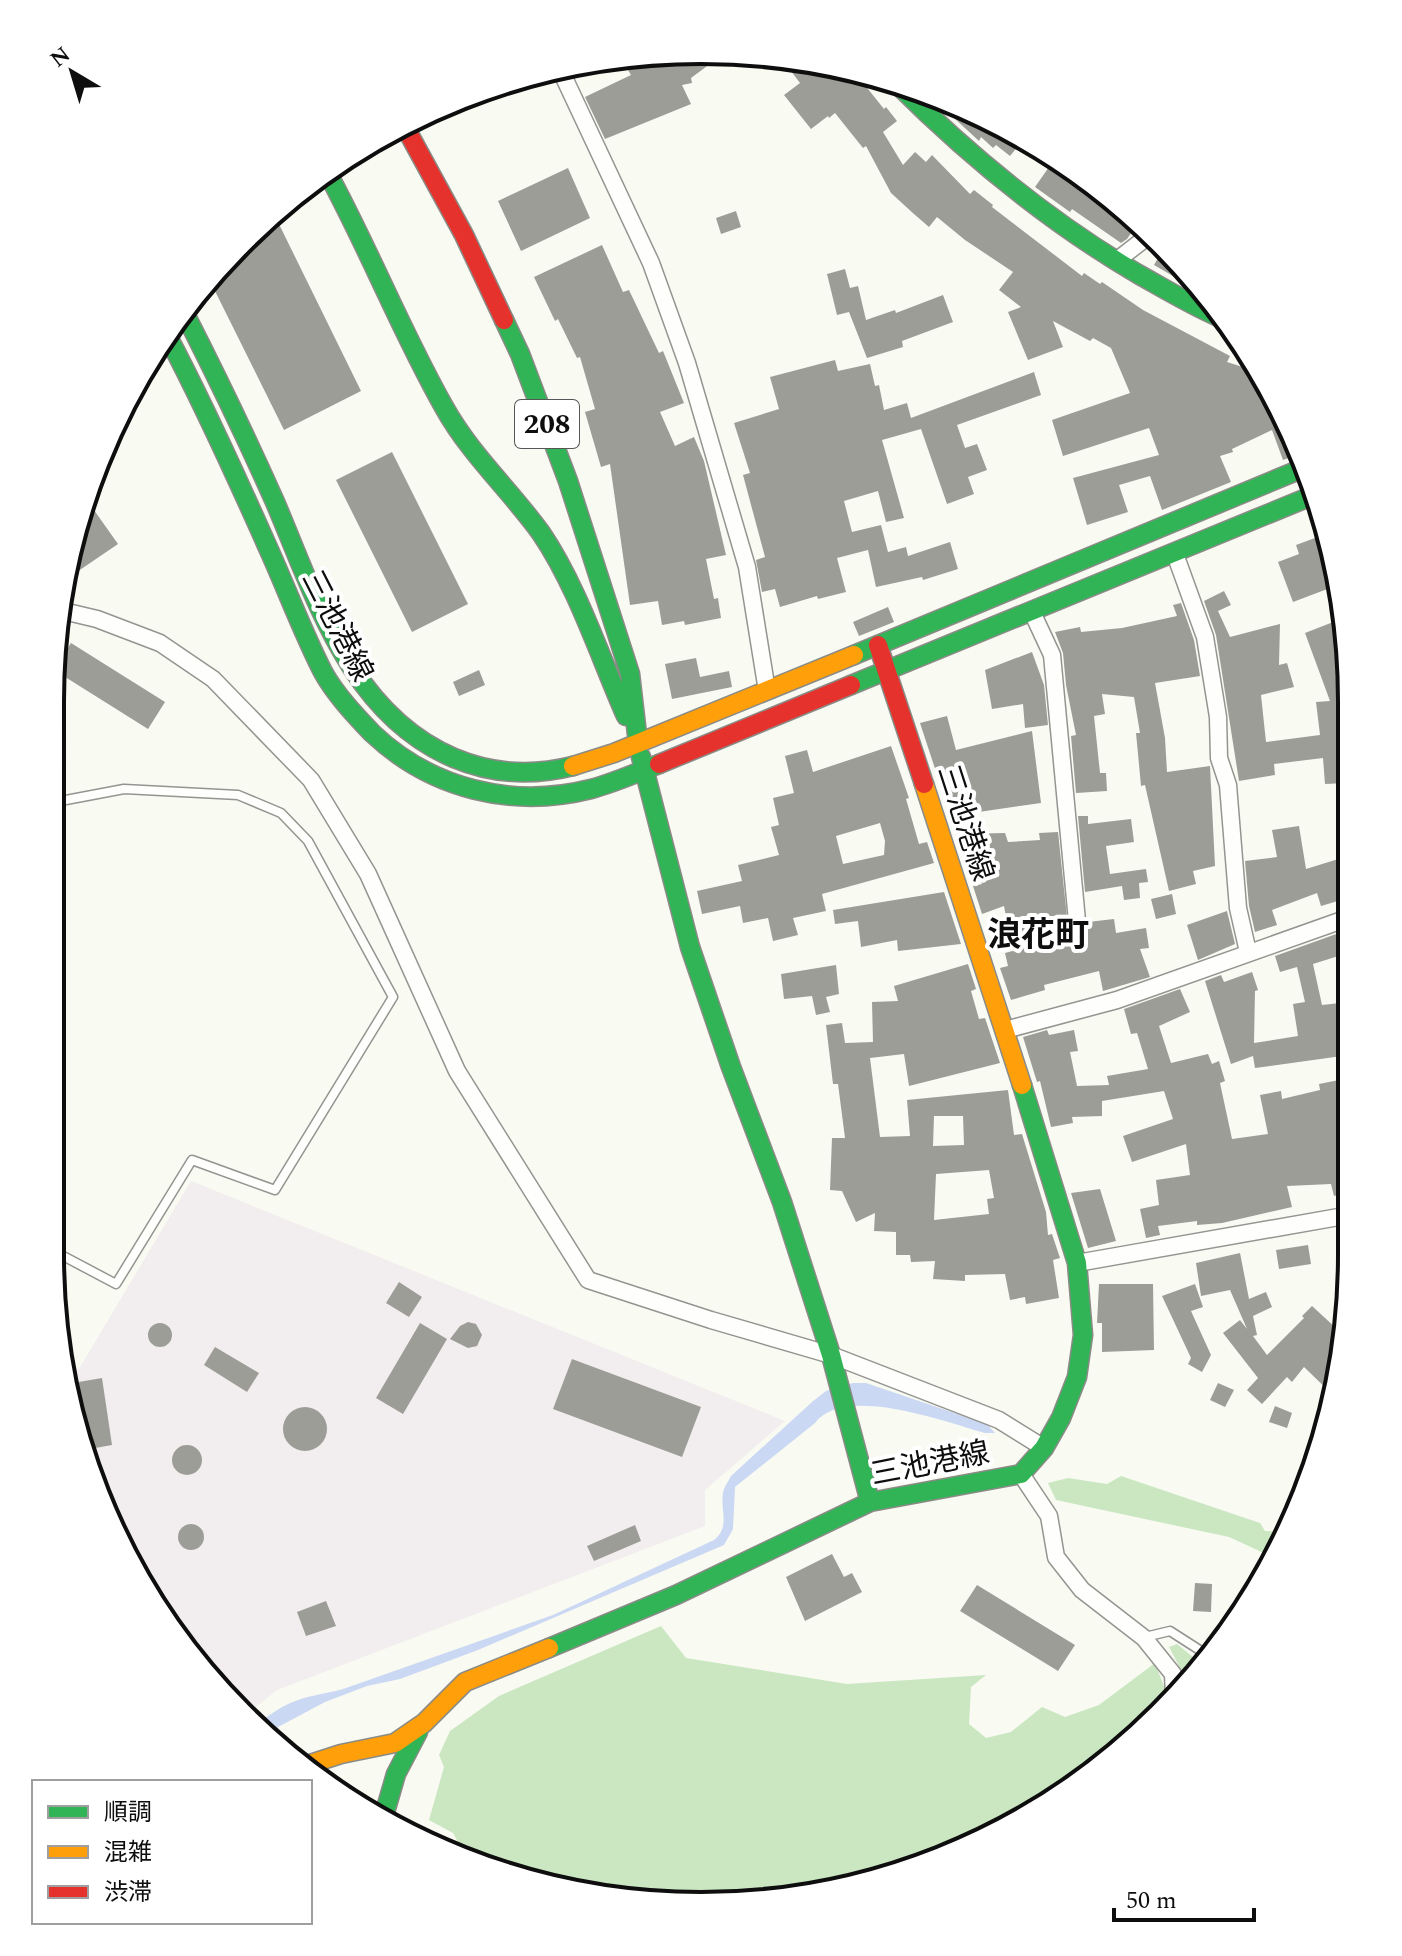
<svg xmlns="http://www.w3.org/2000/svg" width="1402" height="1956" font-family="Spectral,'Noto Sans JP',serif">
<rect width="100%" height="100%" fill="#f9faf2"/>
<path fill="#f2edee" d="M191,1181L785,1421L705,1490V1526L277,1690L246,1715L159,1616L72,1424L65,1371L79,1369Z"/>
<path fill="#cae7c2" d="M1121,1476L1260,1523L1265,1531L1289,1532L1275,1558L1229,1537L1056,1500L1048,1483L1068,1478L1107,1484Z
M661,1626L686,1658L847,1684L986,1675L971,1687L969,1724L986,1738L1011,1732L1042,1707L1065,1717L1099,1705L1155,1663L1165,1689L1166,1706L1130,1745L951,1856L786,1900H616L465,1855L453,1833L429,1820L444,1767L439,1755L450,1731L499,1696Z
M1177,1644L1204,1666L1183,1688L1180,1668L1169,1647Z"/>
<path fill="#cbd8f3" d="M853,1383H866L987,1424L995,1433H985C945,1422 844,1384 815,1423L735,1487L733,1529L724,1545L478,1650L400,1679L367,1686L325,1702L278,1727L266,1737L255,1726C269,1715 284,1704 301,1699C316,1694 331,1693 346,1688L553,1615L714,1540C732,1526 718,1507 724,1489C726,1484 729,1480 731,1476L812,1402L826,1391Z"/>
<path fill="#9d9d98" fill-rule="evenodd" d="M726,52L691,78L692,83L682,85L691,104L605,139L585,97L631,75L619,55Z
M781,58L852,69L884,109L886,107L897,121L883,132L903,165L915,152L926,162L932,155L970,194L974,190L993,205L992,207L1082,276L1084,273L1100,284L1102,282L1143,310L1230,356L1227,362L1252,370L1303,453L1283,460L1272,430L1232,449L1233,452L1220,456L1231,482L1162,510L1150,476L1119,485L1128,512L1087,525L1073,478L1159,455L1149,428L1063,456L1052,420L1130,393L1111,348L1093,338L1090,341L1053,321L1063,347L1028,360L1008,312L1021,307L999,290L1013,272L965,240L937,217L929,227L914,214L891,193L866,146L863,148L835,113L829,118L828,116L811,129L784,95L800,83Z
M928,94L989,117L1024,139L1010,156L996,145L993,148L981,137L979,141Z
M1049,167L1072,184L1075,179L1106,199L1109,195L1138,223L1127,239L1121,243L1072,209L1070,212L1035,187Z
M568,168L590,218L521,251L498,201Z
M736,211L741,227L721,234L716,218Z
M275,216L361,391L284,430L212,285L264,221Z
M602,245L623,292L629,290L659,353L663,351L684,403L660,412L675,446L694,437L704,461L726,555L706,559L714,599L718,598L721,618L685,625L684,621L662,625L658,601L630,605L610,464L601,467L585,412L595,409L580,357L577,358L558,319L555,321L534,277Z
M1168,251L1191,272L1204,294L1154,265L1158,258Z
M845,269L850,288L858,286L866,320L895,310L896,313L943,295L953,322L902,341L903,347L867,358L849,312L837,315L827,274Z
M835,360L838,371L870,364L875,386L879,385L884,410L907,403L911,418L1034,372L1041,395L957,425L965,448L977,444L987,470L968,477L974,494L947,504L921,429L882,440L904,518L886,522L878,491L844,501L852,532L881,525L888,552L906,547L908,556L950,542L958,569L923,580L922,577L876,587L868,550L837,558L846,592L818,599L817,596L780,607L775,589L762,592L756,560L765,557L743,475L750,473L734,423L779,409L770,377Z
M392,452L468,604L412,632L336,480Z
M89,503L118,544L71,576L65,567Z
M1323,535L1338,585L1293,602L1278,562L1299,554L1296,545Z
M1224,591L1231,605L1218,611L1230,637L1280,624L1279,665L1287,663L1294,687L1261,695L1266,742L1320,735L1316,702L1330,701L1305,633L1346,617L1347,740L1344,737L1347,783L1325,784L1323,758L1274,764L1275,775L1239,781L1216,635L1204,601Z
M1181,603L1194,640L1200,676L1155,683L1165,738L1167,772L1210,766L1215,866L1193,871L1196,884L1169,891L1145,785L1141,786L1136,733H1140L1134,697L1102,694L1105,714L1094,716L1100,773H1106L1107,791L1076,793L1071,736L1076,735L1066,685L1063,653L1055,632L1080,627L1081,632L1122,628L1177,616L1173,605Z
M888,607L894,622L859,636L853,622Z
M71,643L165,702L148,729L54,670Z
M1032,652L1044,685L1048,725L1025,728L1023,704L992,709L985,670Z
M696,658L700,677L729,671L732,687L672,699L665,664Z
M479,670L485,685L459,696L453,682Z
M947,716L956,750L1032,731L1041,803L958,815L949,797L945,799L920,723Z
M891,746L909,798L906,799L919,844L927,842L934,863L822,894L826,911L793,918L798,935L773,941L768,918L743,923L740,906L702,914L697,891L742,881L738,865L779,855L771,827L779,825L773,798L794,793L785,756L807,750L813,772ZM880,823L885,841L884,855L843,864L836,836Z
M1078,816H1088V824L1131,819L1134,842L1106,846L1110,874L1146,869L1148,882L1139,883L1140,898L1124,900L1122,886L1085,892Z
M1299,826L1306,869L1348,856V898L1321,906L1317,893L1272,910L1277,925L1255,932L1249,906L1245,861L1277,857L1272,830Z
M1058,832L1068,927L1079,932L1084,929L1088,922L1114,919L1116,933L1146,928L1149,948L1140,949L1150,977L1103,991L1099,971L1044,985L1045,990L1011,1000L1000,968L1008,966L1005,953L1023,948L1021,936L1010,938L1004,906L982,914L973,886L982,884L961,834L1005,833L1008,842L1040,840L1039,833Z
M944,892L961,944L898,951L897,940L861,947L858,921L835,924L833,910Z
M1172,894L1176,914L1156,919L1151,899Z
M1227,911L1235,944L1198,960L1187,925Z
M1339,933L1341,938L1348,935V953L1313,964L1322,1005L1349,1002V1025L1340,1026L1342,1056L1255,1068L1253,1056L1231,1064L1205,981L1221,975L1224,982L1252,972L1258,990L1255,991L1254,1043L1298,1036L1293,1004L1305,1002L1297,967L1280,972L1275,956Z
M968,964L976,989L971,991L979,1019L985,1018L1000,1063L909,1086L904,1054L870,1058L880,1137L910,1136L907,1100L1008,1090L1014,1135L1022,1134L1046,1212L1048,1235L1052,1234L1060,1258L1053,1260L1059,1298L1026,1304L1025,1297L1010,1300L1005,1274L965,1275V1281L933,1279L935,1261L911,1262L910,1255H896V1232L874,1231L875,1213L856,1222L842,1191L830,1190L832,1138H845L838,1084H833L826,1025L842,1023L845,1043L873,1042L872,1002L898,1001L894,986ZM934,1116H963L964,1145L933,1146ZM989,1170L994,1198L987,1199L989,1214L934,1220L936,1174Z
M836,965L839,994L826,997L830,1012L816,1015L812,996L784,999L781,974Z
M1180,989L1190,1012L1159,1026L1171,1063L1208,1054L1212,1064L1219,1061L1225,1081L1220,1083L1232,1139L1268,1134L1260,1095L1281,1091L1282,1099L1320,1090L1319,1084L1344,1079V1089L1349,1088V1114L1344,1116V1150H1350V1192L1334,1196L1331,1184L1287,1186L1292,1207L1222,1223L1197,1225V1221L1158,1226L1160,1235L1146,1238L1140,1209L1159,1205L1156,1180L1190,1175L1186,1144L1132,1162L1123,1136L1173,1119L1164,1091L1102,1101V1116L1072,1117L1073,1123L1051,1127L1040,1081L1037,1082L1023,1037L1047,1030L1049,1035L1074,1030L1078,1051L1070,1052L1077,1086L1109,1085L1107,1076L1148,1069L1137,1033L1131,1034L1124,1009Z
M1100,1189L1116,1241L1088,1248L1071,1193Z
M1308,1245L1311,1264L1279,1269L1276,1250Z
M1240,1253L1249,1299L1266,1292L1272,1307L1253,1316L1257,1335L1253,1336L1267,1355L1304,1318L1302,1316L1312,1306L1337,1329L1347,1320L1334,1396L1304,1367L1292,1382L1287,1377L1262,1404L1247,1390L1258,1378L1223,1333L1240,1320L1247,1329L1230,1290L1201,1296L1196,1263Z
M399,1282L422,1297L409,1317L386,1303Z
M1099,1284H1153L1154,1350L1102,1352V1323H1097Z
M1195,1284L1203,1307L1191,1311L1211,1355L1202,1372L1188,1364L1191,1358L1162,1296Z
M468,1322L476,1324L482,1335L477,1346L468,1348L450,1339L460,1326Z
M420,1323L447,1339L403,1414L376,1398Z
M148 1335a12 12 0 1 1 24 0a12 12 0 1 1-24 0Z
M215,1347L259,1373L247,1392L204,1365Z
M572,1359L701,1407L682,1457L553,1409Z
M102,1378L112,1445L84,1450L72,1424L67,1384Z
M1218,1383L1234,1390L1225,1407L1210,1400Z
M1275,1406L1292,1413L1287,1428L1269,1422Z
M283 1429a22 22 0 1 1 44 0a22 22 0 1 1-44 0Z
M172 1460a15 15 0 1 1 30 0a15 15 0 1 1-30 0Z
M178 1537a13 13 0 1 1 26 0a13 13 0 1 1-26 0Z
M635,1525L641,1541L594,1561L587,1546Z
M832,1554L844,1577L852,1573L862,1592L805,1621L786,1577Z
M1195,1583L1212,1584L1211,1612L1193,1611Z
M977,1585L1075,1645L1058,1671L960,1611Z
M326,1601L336,1626L306,1636L297,1612Z"/>
<g fill="none" stroke-linecap="round" stroke-linejoin="round">
<defs>
<path id="lane" d="M50,1249L116,1284L192,1160L275,1190L393,997L308,841L281,813L238,795L124,789L50,803
M1145,1637L1170,1631L1212,1658"/>
<path id="street" d="M560,69L651,263L687,363L747,567L767,691
M1116,261L1151,234
M1175,554L1205,637L1218,717L1219,758L1228,785L1238,908L1248,952
M59,610L97,619L160,643L213,679L311,780L368,874L457,1071L588,1280L711,1320L831,1355L999,1420L1044,1448
M1032,612L1052,655L1077,921
M1005,1030L1117,1000L1348,918
M1077,1263L1350,1215
M1021,1474L1049,1516L1056,1557L1082,1590L1144,1638L1173,1674L1174,1697"/>
<path id="fast" d="M895,82C969,156 1048,221 1138,274C1165,289 1191,305 1219,317
M327,172C369,249 401,331 444,407C470,454 510,490 541,533C577,586 600,657 626,716
M186,316C217,377 247,439 275,502C316,598 350,714 454,758C492,774 533,776 573,766
M504,320L520,354L568,481L630,674L638,743
M168,337C205,407 237,478 269,550C287,590 303,633 323,672C335,694 355,715 372,733C431,789 512,809 591,789C614,783 636,773 659,764
M854,655L1306,467
M851,685L1314,495
M641,757L690,947L731,1067L782,1202L831,1355L870,1502
M549,1648L676,1595L870,1502L1021,1474L1044,1448L1061,1418L1077,1377L1083,1335L1077,1263L1022,1085
M383,1819L396,1774L418,1732"/>
<path id="slow" d="M573,766L614,753L854,655
M924,784L1022,1085
M304,1766L341,1754L395,1743L424,1723L465,1682L549,1648"/>
<path id="jam" d="M404,125L464,235L504,320
M878,645L924,784
M659,764L851,685"/>
</defs>
<use href="#lane" stroke="#949491" stroke-width="11"/>
<use href="#street" stroke="#949491" stroke-width="19"/>
<use href="#fast" stroke="#8a8b87" stroke-width="21"/>
<use href="#slow" stroke="#8a8b87" stroke-width="21"/>
<use href="#jam" stroke="#8a8b87" stroke-width="21"/>
<use href="#lane" stroke="#fefefd" stroke-width="8"/>
<use href="#street" stroke="#fefefd" stroke-width="16"/>
<use href="#fast" stroke="#30b455" stroke-width="18"/>
<use href="#slow" stroke="#ff9f0a" stroke-width="18"/>
<use href="#jam" stroke="#e5322d" stroke-width="18"/>
</g>
<g text-anchor="middle" dominant-baseline="central" stroke-width="8" stroke-linejoin="round" paint-order="stroke">
<rect fill="#fff" stroke="#565656" stroke-width="2" x="515" y="400" width="64" height="48" rx="6"/>
<g font-size="28" font-weight="bold" fill="#0e0e0e">
<text x="547" y="424">208</text>
</g>
<g font-size="30" fill="#0e0e0e" stroke="#fff">
<text transform="translate(337 626) rotate(63)">三池港線</text>
<text transform="translate(965 823) rotate(72)">三池港線</text>
<text transform="translate(930 1464) rotate(-11)">三池港線</text>
</g>
<g font-size="34" font-weight="bold" fill="#0e0e0e" stroke="#fff">
<text x="1038" y="936">浪花町</text>
</g>
</g>
<path d="M0 0H1402V1956H0ZM701 64H701A637 637 0 0 1 1338 701V1255A637 637 0 0 1 701 1892H701A637 637 0 0 1 64 1255V701A637 637 0 0 1 701 64Z" fill="#fff" fill-rule="evenodd"/>
<path fill="none" stroke="#0e0e0e" stroke-width="4" d="M701 64H701A637 637 0 0 1 1338 701V1255A637 637 0 0 1 701 1892H701A637 637 0 0 1 64 1255V701A637 637 0 0 1 701 64Z"/>
<rect x="32" y="1780" width="280" height="144" fill="#ffffff" stroke="#9f9f9f" stroke-width="2"/>
<rect x="48" y="1806" width="40" height="12" fill="#30b455" stroke="#9f9f9f" stroke-width="2"/>
<text x="104" y="1820" font-size="24" fill="#0e0e0e">順調</text>
<rect x="48" y="1846" width="40" height="12" fill="#ff9f0a" stroke="#9f9f9f" stroke-width="2"/>
<text x="104" y="1860" font-size="24" fill="#0e0e0e">混雑</text>
<rect x="48" y="1886" width="40" height="12" fill="#e5322d" stroke="#9f9f9f" stroke-width="2"/>
<text x="104" y="1900" font-size="24" fill="#0e0e0e">渋滞</text>
<g transform="translate(72 72) rotate(322)" stroke="#ffffff" stroke-width="6" paint-order="stroke">
<path d="M0-6L14 30L0 20L-14 30Z" fill="#0e0e0e"/>
<text y="-12" font-size="22" font-weight="bold" text-anchor="middle" fill="#0e0e0e">N</text>
</g>
<path d="M1114 1908v12h140v-12" fill="none" stroke="#0e0e0e" stroke-width="4"/>
<text x="1126" y="1908" font-size="24" fill="#0e0e0e" stroke="#ffffff" stroke-width="6" paint-order="stroke">50 m</text>
</svg>
